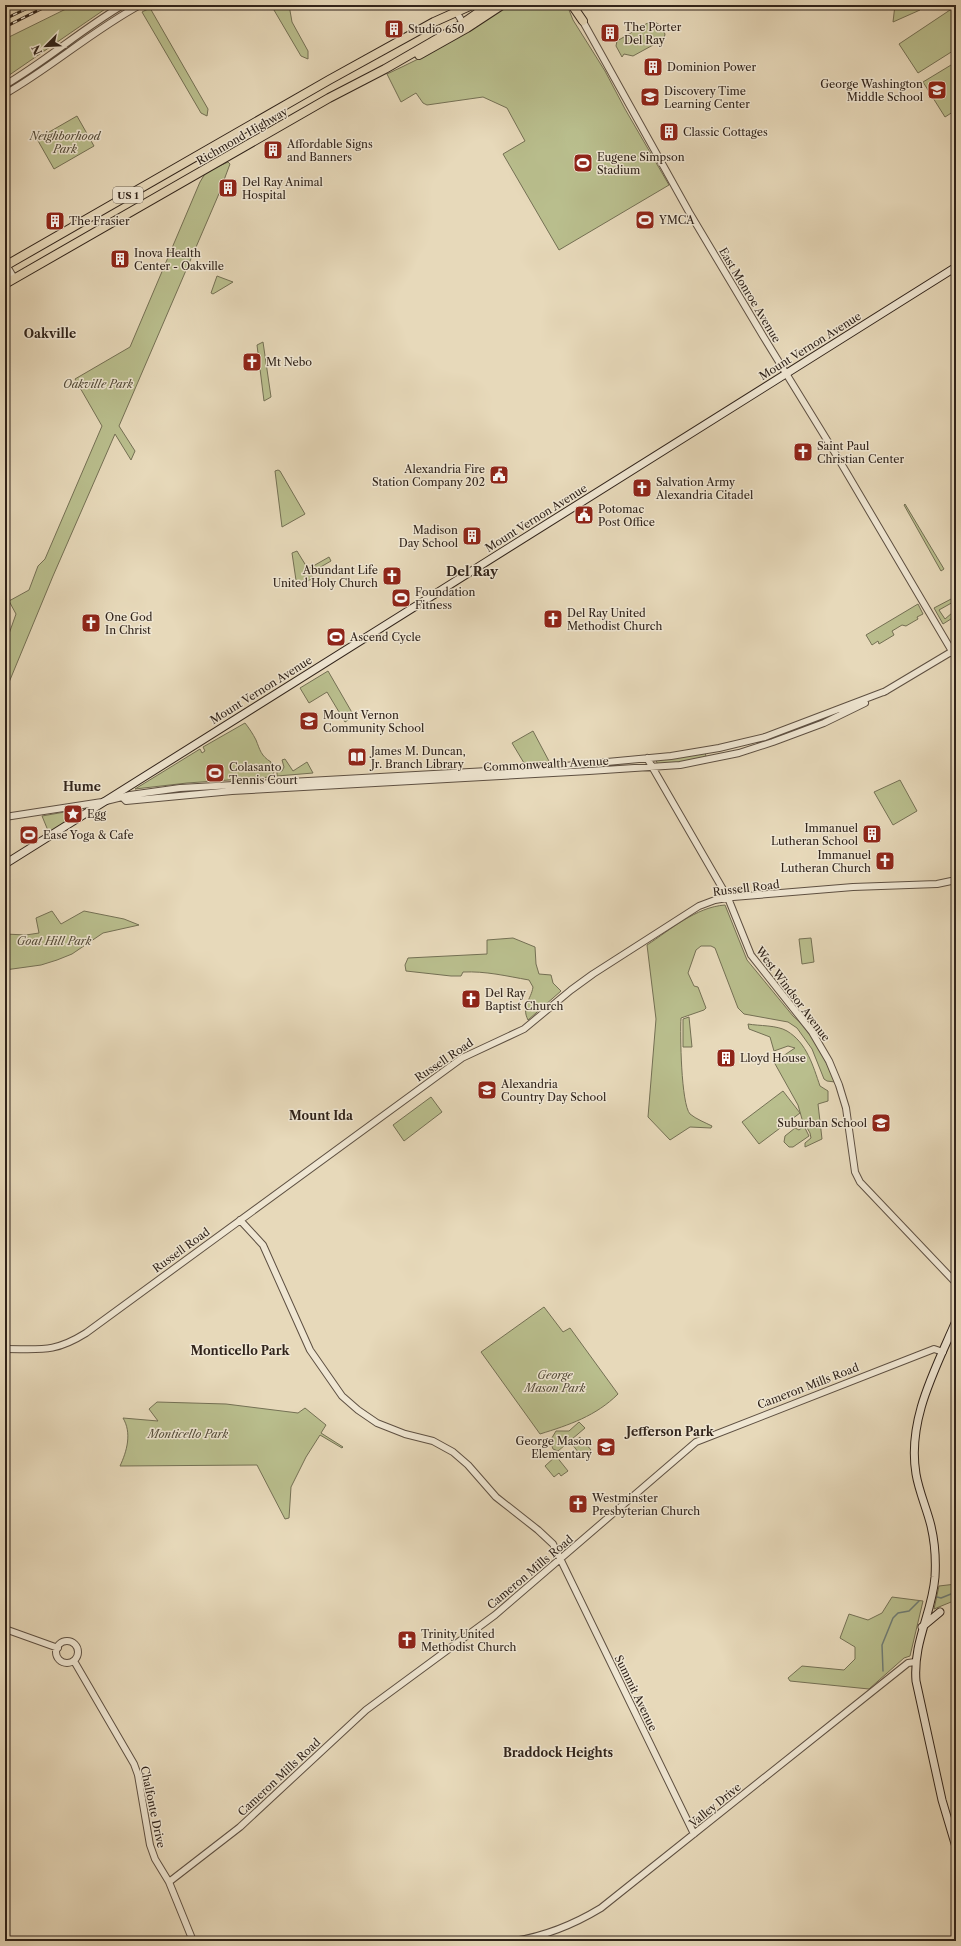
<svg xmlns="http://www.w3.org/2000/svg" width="961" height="1946" font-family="'Libre Caslon Text',serif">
<rect width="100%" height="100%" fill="#e7d9ba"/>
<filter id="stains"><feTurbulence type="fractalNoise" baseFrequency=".005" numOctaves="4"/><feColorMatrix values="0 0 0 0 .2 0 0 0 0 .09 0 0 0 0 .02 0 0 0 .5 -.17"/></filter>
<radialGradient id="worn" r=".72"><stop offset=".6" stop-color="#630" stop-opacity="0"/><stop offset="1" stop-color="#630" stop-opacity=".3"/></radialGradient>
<path fill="#b9be8d" stroke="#747054" d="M74,5H111L5,78V39Z
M271,5H289L292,22L308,51V59L301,56Z
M508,5H567L573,20L605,71L625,109L669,185L559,250L503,154L525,141L507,108L483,97L427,105L423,103L416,93L401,102L387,74C430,54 470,33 508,5Z
M895,5H920V10L893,22Z
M956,6V49L918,73L899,44Z
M150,8L208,109L207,116L201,113L142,12Z
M651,21L659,24L665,34L664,39L633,56L624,54L622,57L616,46L617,41Z
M956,62V110L945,117L923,82Z
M77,116L94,146L54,169L37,139Z
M228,162L230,164L218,196L119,426L135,451L131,460L115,434L53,576L5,692V645L16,614L9,601L29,590L38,566L45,559L102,426L75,379L130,347L200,182L206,172Z
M217,276L233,282L213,294L211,293Z
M263,342L271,397L264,401L257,345Z
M278,470L280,471L305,514L282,527L275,471Z
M905,504L944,569L941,571L904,505Z
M297,551L308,569L329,557L331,561L310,573L313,578L297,587L292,553Z
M953,598H956V602L955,601L939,610L945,619L952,613L954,617L943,624L934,608Z
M918,604L923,614L917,617L918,619L906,626L902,625L892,631L894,635L879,644L878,641L872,645L866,635Z
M328,671L354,716L345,722L327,692L309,703L300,688Z
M245,723C249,728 253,734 256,740C260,750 261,756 271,762L270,768L274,772L271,777L187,783L135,789L200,749L202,753L205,751L203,747Z
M533,731L550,763H524L512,743Z
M704,753L706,755L704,759L658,765L655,758Z
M285,759L293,771L307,762L313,773L277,776V772L282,771L284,767L282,760Z
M900,780L917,811L893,825L874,792Z
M76,810L78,815L49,833L42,816Z
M725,905L747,960L793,1016L803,1025L820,1049L835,1082L827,1081L824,1079L812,1049L797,1028L788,1022L744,1014L738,1008L715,948L711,946H701L696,950L688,973L694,986L698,987L706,1008L704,1010L681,1018C680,1033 681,1104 690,1114C696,1119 706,1123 712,1126L711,1128L690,1127L670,1140L648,1117L656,1019L647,945C670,930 696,907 725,905Z
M52,911L61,924L84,911L124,919L139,925L103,933L72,954L57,960L41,965L5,970V934L26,935L39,933L36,918Z
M513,938L535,947L536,964L539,974L551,975L553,983L561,991L528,1020C521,1006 531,1000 533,987L529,980C506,976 486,971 463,972L461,976H451L406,971L405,965L408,958L487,954V940Z
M811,938L814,962L802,964L799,939Z
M689,1017L692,1047H683V1019Z
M748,1024C759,1026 777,1025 787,1031C807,1043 813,1066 820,1086L828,1091V1101L818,1104L822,1139L805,1147V1143L811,1138L810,1133L802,1119L798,1105L774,1062L795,1048L788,1046L774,1051L770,1037L749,1029Z
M783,1091L800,1113L759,1144L742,1122Z
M431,1097L442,1112L404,1141L393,1125Z
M804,1126L809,1136L793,1147H789L784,1142L785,1136L795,1128L799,1130Z
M544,1307L563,1332L570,1328L618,1394C596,1416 569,1425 540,1434L481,1352Z
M157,1402L226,1404L298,1413L305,1408L326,1425L321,1433L343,1447L342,1448L320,1435L306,1457L291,1487L289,1518L285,1519L257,1465L120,1466C127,1451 132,1433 123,1418L158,1421L149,1409Z
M579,1422L585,1428L558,1451L553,1449L550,1441L556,1431H569Z
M580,1437L591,1450L582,1457L572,1444Z
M556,1456L568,1471L561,1476L559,1473L554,1477L545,1466Z
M956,1584V1600L934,1609L939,1586Z
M892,1597L923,1601L910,1656L904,1658L869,1689L790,1681L788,1678L802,1666L844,1670L855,1659V1647L840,1638L849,1614L868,1620L882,1613Z"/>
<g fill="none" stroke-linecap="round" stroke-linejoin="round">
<path stroke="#6e7d77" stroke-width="1.5" d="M937,1597L941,1598L956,1592
M883,1671L882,1645L893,1618L898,1613L909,1611L919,1601"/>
<defs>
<path id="tertiary" d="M452,5L463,23
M581,18L689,212L763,336L835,453L956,658
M5,85C46,61 82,29 123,5
M5,94C52,67 92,31 140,5
M5,263L14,278
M884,692L956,649
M647,758L728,898L751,955L812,1032L829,1061L839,1085L846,1108L855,1172L860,1182L956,1283
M123,798L126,801L232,791L589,771L680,765L739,753L773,742L824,723L865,703
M5,817L102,802L130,795L180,788L543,768L671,756L719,748L765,737L886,691
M240,1220L263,1245L310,1350L342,1396L358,1410L377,1423L405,1434L433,1441L453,1452L468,1465L496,1497L538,1530L553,1544L694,1834
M5,1349C41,1349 54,1353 86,1333L462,1058L524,1029L571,990L593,974L699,906L715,900L733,897L853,887L937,884L956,880
M5,1629L58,1648
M56 1652a11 11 0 1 1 22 0a11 11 0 1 1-22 0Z
M74,1661L134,1764L138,1775L150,1845L155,1859L169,1882L193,1941
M169,1882L240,1827L366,1710L495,1615L696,1442L934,1349L943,1352
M514,1941C546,1936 573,1925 601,1908L908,1663L915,1662"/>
<path id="secondary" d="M5,864L956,267
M956,1321C935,1370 907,1420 916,1474C919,1492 927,1509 931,1526C935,1543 936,1560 935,1577C932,1614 913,1641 916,1681L942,1800L956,1847
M922,1627L940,1612"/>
<path id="trunk" d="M572,5L583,21
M419,55L467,28L502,5
M5,266L329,80L434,22L472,5
M5,284L329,98L385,69L456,28L489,5"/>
</defs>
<use href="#tertiary" stroke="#5e5042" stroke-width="8"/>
<use href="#secondary" stroke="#30231a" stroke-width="9"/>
<use href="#trunk" stroke="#30231a" stroke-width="10"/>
<use href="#tertiary" stroke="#efe6d2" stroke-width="6"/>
<use href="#secondary" stroke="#efe6d2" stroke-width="7"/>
<use href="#trunk" stroke="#e7d9ba" stroke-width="8"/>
<defs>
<path id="rail" d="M5,19L34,5
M5,27L49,5"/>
</defs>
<use href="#rail" stroke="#30231a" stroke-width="3"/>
<use href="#rail" stroke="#efe6d2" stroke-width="1.5" stroke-dasharray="4.5" stroke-linecap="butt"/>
</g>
<defs>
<symbol id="building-square" viewBox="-11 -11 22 22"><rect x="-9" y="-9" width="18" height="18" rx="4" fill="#8f2418" stroke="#efe6d2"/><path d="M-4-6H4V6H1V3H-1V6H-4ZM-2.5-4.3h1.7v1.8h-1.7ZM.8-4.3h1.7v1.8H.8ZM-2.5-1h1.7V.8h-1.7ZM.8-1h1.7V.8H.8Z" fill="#fff"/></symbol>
<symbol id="school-square" viewBox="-11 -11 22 22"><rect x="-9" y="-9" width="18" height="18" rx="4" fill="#8f2418" stroke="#efe6d2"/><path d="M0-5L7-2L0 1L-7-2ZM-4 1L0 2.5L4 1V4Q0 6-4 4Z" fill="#fff"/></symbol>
<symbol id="stadium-square" viewBox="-11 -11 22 22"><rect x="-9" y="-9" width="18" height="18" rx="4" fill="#8f2418" stroke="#efe6d2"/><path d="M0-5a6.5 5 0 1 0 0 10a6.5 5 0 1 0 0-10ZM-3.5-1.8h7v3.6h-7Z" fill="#fff"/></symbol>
<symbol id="church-square" viewBox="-11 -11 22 22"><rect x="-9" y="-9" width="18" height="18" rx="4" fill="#8f2418" stroke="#efe6d2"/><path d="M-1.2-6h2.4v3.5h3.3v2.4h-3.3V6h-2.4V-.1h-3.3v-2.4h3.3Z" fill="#fff"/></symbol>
<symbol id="civic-square" viewBox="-11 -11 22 22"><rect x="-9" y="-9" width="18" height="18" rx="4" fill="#8f2418" stroke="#efe6d2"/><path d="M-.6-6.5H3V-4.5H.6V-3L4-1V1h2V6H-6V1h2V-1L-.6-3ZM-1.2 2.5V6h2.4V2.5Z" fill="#fff"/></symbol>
<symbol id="library-square" viewBox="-11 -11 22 22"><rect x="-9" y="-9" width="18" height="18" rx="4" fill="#8f2418" stroke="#efe6d2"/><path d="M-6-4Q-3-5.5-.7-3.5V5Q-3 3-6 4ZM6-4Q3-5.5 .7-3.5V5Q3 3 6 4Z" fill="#fff"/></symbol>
<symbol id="sight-square" viewBox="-11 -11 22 22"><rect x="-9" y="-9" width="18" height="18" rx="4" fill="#8f2418" stroke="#efe6d2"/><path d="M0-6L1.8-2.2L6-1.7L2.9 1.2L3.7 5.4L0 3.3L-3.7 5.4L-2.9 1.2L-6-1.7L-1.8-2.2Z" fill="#fff"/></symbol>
</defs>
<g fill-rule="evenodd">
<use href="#building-square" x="383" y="18" width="22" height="22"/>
<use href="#building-square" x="599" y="22" width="22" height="22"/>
<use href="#building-square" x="642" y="56" width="22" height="22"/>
<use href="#school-square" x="926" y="79" width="22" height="22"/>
<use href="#school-square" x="639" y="86" width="22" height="22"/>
<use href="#building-square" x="658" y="121" width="22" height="22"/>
<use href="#building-square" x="262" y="139" width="22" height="22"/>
<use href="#stadium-square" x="572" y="152" width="22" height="22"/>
<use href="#building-square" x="217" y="177" width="22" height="22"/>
<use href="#stadium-square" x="634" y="209" width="22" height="22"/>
<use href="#building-square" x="44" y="210" width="22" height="22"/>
<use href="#building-square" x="109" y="248" width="22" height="22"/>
<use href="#church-square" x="241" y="351" width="22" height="22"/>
<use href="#church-square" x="792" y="441" width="22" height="22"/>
<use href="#civic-square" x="488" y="464" width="22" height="22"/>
<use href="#church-square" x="631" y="477" width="22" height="22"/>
<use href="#civic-square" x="573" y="504" width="22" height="22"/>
<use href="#building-square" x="461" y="525" width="22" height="22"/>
<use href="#church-square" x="381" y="565" width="22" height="22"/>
<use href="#stadium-square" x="390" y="587" width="22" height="22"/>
<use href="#church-square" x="542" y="608" width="22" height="22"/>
<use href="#church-square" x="80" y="612" width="22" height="22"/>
<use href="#stadium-square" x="325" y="626" width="22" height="22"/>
<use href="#school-square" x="298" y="710" width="22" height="22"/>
<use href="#library-square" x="346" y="746" width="22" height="22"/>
<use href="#stadium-square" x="204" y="762" width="22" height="22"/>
<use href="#sight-square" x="62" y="803" width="22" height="22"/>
<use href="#building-square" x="861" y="823" width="22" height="22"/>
<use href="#stadium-square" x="18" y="824" width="22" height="22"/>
<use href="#church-square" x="874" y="850" width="22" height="22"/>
<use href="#church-square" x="460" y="988" width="22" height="22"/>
<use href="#building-square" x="715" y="1047" width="22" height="22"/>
<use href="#school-square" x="476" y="1079" width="22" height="22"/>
<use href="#school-square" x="870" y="1112" width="22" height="22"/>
<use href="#school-square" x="595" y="1436" width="22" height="22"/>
<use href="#church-square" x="567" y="1493" width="22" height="22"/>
<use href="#church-square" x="396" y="1629" width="22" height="22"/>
</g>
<g text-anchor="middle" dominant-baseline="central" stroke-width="3" stroke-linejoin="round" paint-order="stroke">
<rect fill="#efe6d2" stroke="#695e51" stroke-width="1" x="113" y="187" width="30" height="16" rx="3"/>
<g font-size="10" font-weight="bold" fill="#30231a">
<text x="128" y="195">US 1</text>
</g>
<g font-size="11" fill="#30231a" stroke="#efe6d2" text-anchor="start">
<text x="624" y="27">The Porter<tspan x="624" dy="13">Del Ray</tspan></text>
<text x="408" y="29">Studio 650</text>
<text x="667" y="67">Dominion Power</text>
<text x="923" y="84" text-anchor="end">George Washington<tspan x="923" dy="13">Middle School</tspan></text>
<text x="664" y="91">Discovery Time<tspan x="664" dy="13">Learning Center</tspan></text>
<text x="683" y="132">Classic Cottages</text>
<text x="287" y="144">Affordable Signs<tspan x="287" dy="13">and Banners</tspan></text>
<text x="597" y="157">Eugene Simpson<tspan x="597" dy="13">Stadium</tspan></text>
<text x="242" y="182">Del Ray Animal<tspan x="242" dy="13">Hospital</tspan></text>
<text x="659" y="220">YMCA</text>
<text x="69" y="221">The Frasier</text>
<text x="134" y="253">Inova Health<tspan x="134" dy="13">Center - Oakville</tspan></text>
<text x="266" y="362">Mt Nebo</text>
<text x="817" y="446">Saint Paul<tspan x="817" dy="13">Christian Center</tspan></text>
<text x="485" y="469" text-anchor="end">Alexandria Fire<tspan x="485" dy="13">Station Company 202</tspan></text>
<text x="656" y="482">Salvation Army<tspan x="656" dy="13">Alexandria Citadel</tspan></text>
<text x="598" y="509">Potomac<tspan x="598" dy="13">Post Office</tspan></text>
<text x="458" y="530" text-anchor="end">Madison<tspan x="458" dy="13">Day School</tspan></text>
<text x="378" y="570" text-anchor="end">Abundant Life<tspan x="378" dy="13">United Holy Church</tspan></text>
<text x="415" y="592">Foundation<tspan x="415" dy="13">Fitness</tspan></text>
<text x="567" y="613">Del Ray United<tspan x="567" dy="13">Methodist Church</tspan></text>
<text x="105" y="617">One God<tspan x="105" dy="13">In Christ</tspan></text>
<text x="350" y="637">Ascend Cycle</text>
<text x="323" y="715">Mount Vernon<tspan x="323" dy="13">Community School</tspan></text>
<text x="371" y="751">James M. Duncan,<tspan x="371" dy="13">Jr. Branch Library</tspan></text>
<text x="229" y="767">Colasanto<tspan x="229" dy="13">Tennis Court</tspan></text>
<text x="87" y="814">Egg</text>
<text x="858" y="828" text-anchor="end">Immanuel<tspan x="858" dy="13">Lutheran School</tspan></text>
<text x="43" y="835">Ease Yoga &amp; Cafe</text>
<text x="871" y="855" text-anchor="end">Immanuel<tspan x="871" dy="13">Lutheran Church</tspan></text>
<text x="485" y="993">Del Ray<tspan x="485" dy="13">Baptist Church</tspan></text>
<text x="740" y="1058">Lloyd House</text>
<text x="501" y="1084">Alexandria<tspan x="501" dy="13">Country Day School</tspan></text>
<text x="867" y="1123" text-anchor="end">Suburban School</text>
<text x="592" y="1441" text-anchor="end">George Mason<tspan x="592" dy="13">Elementary</tspan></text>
<text x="592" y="1498">Westminster<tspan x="592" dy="13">Presbyterian Church</tspan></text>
<text x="421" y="1634">Trinity United<tspan x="421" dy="13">Methodist Church</tspan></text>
</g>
<g font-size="11" font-style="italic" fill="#524a37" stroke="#efe6d2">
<text x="65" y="136">Neighborhood<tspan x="65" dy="13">Park</tspan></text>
<text x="98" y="384">Oakville Park</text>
<text x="54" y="941">Goat Hill Park</text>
<text x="555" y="1375">George<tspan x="555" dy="13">Mason Park</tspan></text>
<text x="188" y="1434">Monticello Park</text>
</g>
<g font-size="11" fill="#30231a" stroke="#efe6d2">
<text transform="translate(242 136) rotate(-30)">Richmond Highway</text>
<text transform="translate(750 295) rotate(59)">East Monroe Avenue</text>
<text transform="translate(810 346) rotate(-32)">Mount Vernon Avenue</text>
<text transform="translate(536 518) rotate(-32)">Mount Vernon Avenue</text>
<text transform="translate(261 690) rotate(-32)">Mount Vernon Avenue</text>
<text transform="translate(546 764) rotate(-3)">Commonwealth Avenue</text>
<text transform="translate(746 888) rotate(-7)">Russell Road</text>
<text transform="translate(793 994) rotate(53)">West Windsor Avenue</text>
<text transform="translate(444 1060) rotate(-34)">Russell Road</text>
<text transform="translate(181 1250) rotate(-36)">Russell Road</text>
<text transform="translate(808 1386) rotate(-21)">Cameron Mills Road</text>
<text transform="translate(530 1572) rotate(-40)">Cameron Mills Road</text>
<text transform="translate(636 1693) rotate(64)">Summit Avenue</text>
<text transform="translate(279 1777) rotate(-43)">Cameron Mills Road</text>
<text transform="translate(715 1805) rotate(-39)">Valley Drive</text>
<text transform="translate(153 1807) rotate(78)">Chalfonte Drive</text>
</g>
<g font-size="12" font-weight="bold" fill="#30231a" stroke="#efe6d2">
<text x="50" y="333">Oakville</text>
<text x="82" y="786">Hume</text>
<text x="321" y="1115">Mount Ida</text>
<text x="240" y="1350">Monticello Park</text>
<text x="670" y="1431">Jefferson Park</text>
<text x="558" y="1752">Braddock Heights</text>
</g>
<g font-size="13" font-weight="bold" fill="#30231a" stroke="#efe6d2">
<text x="472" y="571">Del Ray</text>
</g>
</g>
<rect width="961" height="1946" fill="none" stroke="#e7d9ba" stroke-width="20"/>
<rect x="6" y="6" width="949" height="1934" fill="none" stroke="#30231a" stroke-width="2"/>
<rect x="10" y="10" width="941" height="1926" fill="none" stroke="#30231a"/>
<g transform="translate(46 46) rotate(246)" stroke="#efe6d2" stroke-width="3" paint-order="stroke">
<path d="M0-3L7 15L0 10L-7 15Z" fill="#30231a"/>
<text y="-6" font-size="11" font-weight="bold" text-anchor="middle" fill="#30231a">N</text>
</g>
<rect width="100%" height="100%" filter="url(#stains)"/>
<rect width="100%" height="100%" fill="url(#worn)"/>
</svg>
